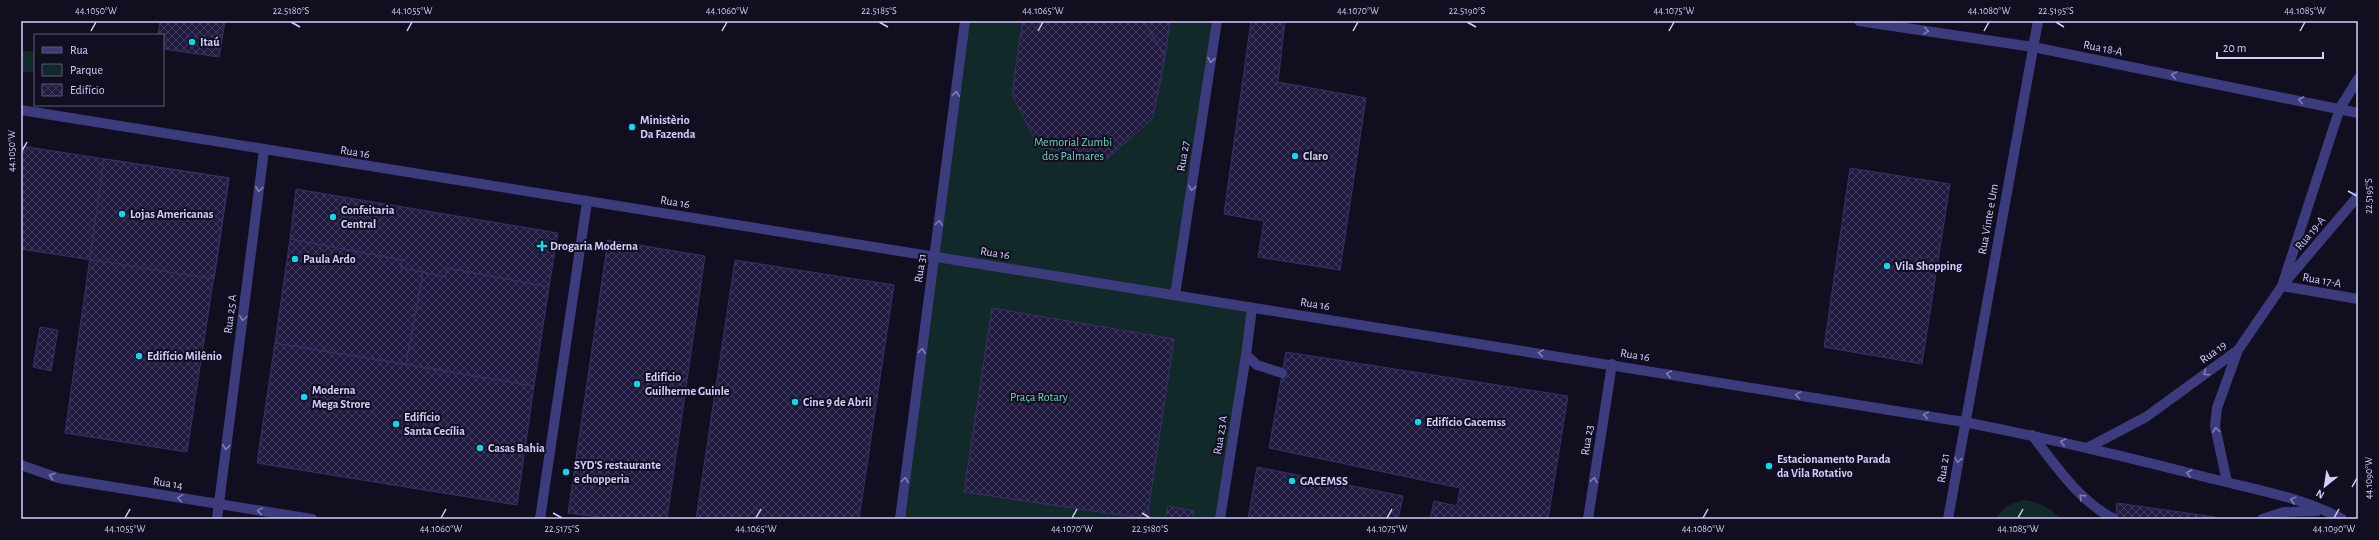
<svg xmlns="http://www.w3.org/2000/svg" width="2379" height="540" font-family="'Alegreya Sans',sans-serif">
<defs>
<pattern id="building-cross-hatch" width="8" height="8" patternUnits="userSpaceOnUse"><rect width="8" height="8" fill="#221b40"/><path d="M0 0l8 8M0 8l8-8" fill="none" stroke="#413b5c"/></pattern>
</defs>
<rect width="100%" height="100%" fill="#110e20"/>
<path fill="#112928" d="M965,21H1217L1175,295L1252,308L1220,519H900Z
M21,50L35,52V73L21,71Z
M2024,500C2039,502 2050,508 2061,519H1996C2002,507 2011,503 2024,500Z"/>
<path fill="url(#building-cross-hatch)" stroke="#392e6b" d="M160,21H225L219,57L163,49V35H158Z
M1023,21H1035L1020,37Z
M1035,21H1144L1165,57L1153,118L1106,160L1039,147L1012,95L1020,37Z
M1144,21H1170L1165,57Z
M1251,21H1285L1278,82L1366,98L1340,270L1258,257L1264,221L1224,214Z
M21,146L229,178L214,279L21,249Z
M104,159L229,178L187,452L65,433Z
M1850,168L1950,184L1922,364L1824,347Z
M296,189L558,233L549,287L447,268L445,277L401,268L402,260L290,239Z
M290,239L402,260L401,268L423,272L406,364L275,343Z
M608,240L705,256L667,519H614L568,513Z
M735,260L894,285L859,519H696Z
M447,268L549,287L534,386L406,364L423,272L445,277Z
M992,308L1174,339L1147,519L964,492Z
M40,327L58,330L51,371L33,367Z
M275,343L534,386L517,505L257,463Z
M1286,352L1568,396L1548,519H1430L1434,501L1457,506L1460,488L1269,448Z
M1257,467L1403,496L1398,519H1248Z
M2117,503L2215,517V519H2115Z
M1168,506L1194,511L1193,519H1165Z"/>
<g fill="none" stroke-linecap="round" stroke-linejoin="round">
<path stroke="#3c3b7d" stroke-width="10" d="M1859,21L2033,47L2358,113
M21,110L1964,422C2047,438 2128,457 2209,478C2253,489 2302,497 2342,519
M2286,281L2358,196
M2282,286L2358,299
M1175,295L1217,21
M1252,308L1246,355L1257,365L1282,373
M2032,435C2056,466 2079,501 2114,519
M2089,447L2146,417L2238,350
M21,465L58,478L76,481L312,519
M2227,482L2215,426L2217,408L2238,350L2282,286L2340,108L2358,79
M217,519L264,150
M540,519L587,202
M900,519L965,21
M1220,519L1246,355
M1588,519L1612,364
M1948,519L2038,21
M2262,519L2284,512L2317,511"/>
</g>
<defs><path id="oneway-chevron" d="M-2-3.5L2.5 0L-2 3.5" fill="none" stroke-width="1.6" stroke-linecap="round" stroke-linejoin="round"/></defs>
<g stroke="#807db7">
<use href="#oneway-chevron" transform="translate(1926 31) rotate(9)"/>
<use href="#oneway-chevron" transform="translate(1211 60) rotate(99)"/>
<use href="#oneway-chevron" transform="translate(2174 75) rotate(-169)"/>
<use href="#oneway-chevron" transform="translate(956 94) rotate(-83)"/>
<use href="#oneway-chevron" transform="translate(2301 100) rotate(-169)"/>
<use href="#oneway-chevron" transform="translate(1192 188) rotate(99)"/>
<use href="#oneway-chevron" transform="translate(259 189) rotate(97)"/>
<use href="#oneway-chevron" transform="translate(939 223) rotate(-83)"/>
<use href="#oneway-chevron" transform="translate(243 318) rotate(97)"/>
<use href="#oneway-chevron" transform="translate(922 351) rotate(-82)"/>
<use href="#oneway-chevron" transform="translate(1541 353) rotate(-171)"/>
<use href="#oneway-chevron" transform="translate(2206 373) rotate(144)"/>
<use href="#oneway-chevron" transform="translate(1669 374) rotate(-171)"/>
<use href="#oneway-chevron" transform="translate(1798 395) rotate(-171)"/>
<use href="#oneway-chevron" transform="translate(1926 415) rotate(-171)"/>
<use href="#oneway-chevron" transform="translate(2216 430) rotate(-96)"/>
<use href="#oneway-chevron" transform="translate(2063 442) rotate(-168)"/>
<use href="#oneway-chevron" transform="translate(226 447) rotate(97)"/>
<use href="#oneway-chevron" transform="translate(1958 460) rotate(99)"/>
<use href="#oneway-chevron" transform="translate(2189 473) rotate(-166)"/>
<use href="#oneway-chevron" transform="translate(52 476) rotate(-163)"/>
<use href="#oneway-chevron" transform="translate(905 480) rotate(-82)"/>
<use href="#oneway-chevron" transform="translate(1594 480) rotate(-81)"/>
<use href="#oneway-chevron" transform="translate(2082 497) rotate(-136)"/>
<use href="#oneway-chevron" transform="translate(180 498) rotate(-171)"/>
<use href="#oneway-chevron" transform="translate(2293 500) rotate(-165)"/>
<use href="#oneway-chevron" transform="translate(260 511) rotate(-171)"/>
</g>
<path fill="none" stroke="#d3cefd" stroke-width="1.5" d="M291,22L300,27M879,22L888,27M1467,22L1476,27M2056,22L2064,27M91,31L96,22M407,31L412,22M722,31L727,22M1038,31L1043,22M1353,31L1358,22M1669,31L1674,22M1984,31L1989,22M2300,31L2305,22M22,151L27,142M2348,191L2357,196M2352,487L2357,478M553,513L562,518M1142,513L1150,518M125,518L130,509M441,518L446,509M756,518L761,509M1072,518L1077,509M1387,518L1392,509M1703,518L1708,509M2018,518L2023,509M2334,518L2339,509"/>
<g fill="#0adaed" stroke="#110e20" stroke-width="1.5">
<circle cx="192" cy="42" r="4"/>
<circle cx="632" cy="127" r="4"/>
<circle cx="1295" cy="156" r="4"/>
<circle cx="122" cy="214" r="4"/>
<circle cx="333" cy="217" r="4"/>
<path d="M540 240h4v4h4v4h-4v4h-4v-4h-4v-4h4z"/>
<circle cx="295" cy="259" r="4"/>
<circle cx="1887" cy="266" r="4"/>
<circle cx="139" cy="356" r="4"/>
<circle cx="637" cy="384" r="4"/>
<circle cx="304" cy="397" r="4"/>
<circle cx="795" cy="402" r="4"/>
<circle cx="1418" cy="422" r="4"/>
<circle cx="396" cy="424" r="4"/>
<circle cx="480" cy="448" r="4"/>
<circle cx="1769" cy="466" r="4"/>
<circle cx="566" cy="472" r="4"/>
<circle cx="1292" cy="481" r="4"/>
</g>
<g text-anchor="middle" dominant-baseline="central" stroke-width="4" stroke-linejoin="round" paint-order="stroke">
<g font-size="12" font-weight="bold" fill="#d3cefd" stroke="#110e20" text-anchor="start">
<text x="200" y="42">Itaú</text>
<text x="640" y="120">Ministèrio<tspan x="640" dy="14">Da Fazenda</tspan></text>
<text x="1303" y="156">Claro</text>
<text x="341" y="210">Confeitaria<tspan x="341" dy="14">Central</tspan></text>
<text x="130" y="214">Lojas Americanas</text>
<text x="550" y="246">Drogaria Moderna</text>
<text x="303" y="259">Paula Ardo</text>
<text x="1895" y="266">Vila Shopping</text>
<text x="147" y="356">Edifício Milênio</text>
<text x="645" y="377">Edifício<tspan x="645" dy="14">Guilherme Guinle</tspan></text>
<text x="312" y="390">Moderna<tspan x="312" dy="14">Mega Strore</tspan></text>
<text x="803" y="402">Cine 9 de Abril</text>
<text x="404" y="417">Edifício<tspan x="404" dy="14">Santa Cecília</tspan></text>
<text x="1426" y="422">Edifício Gacemss</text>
<text x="488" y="448">Casas Bahia</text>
<text x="1777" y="459">Estacionamento Parada<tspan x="1777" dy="14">da Vila Rotativo</tspan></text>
<text x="574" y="465">SYD'S restaurante<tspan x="574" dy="14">e chopperia</tspan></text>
<text x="1300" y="481">GACEMSS</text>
</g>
<g font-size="12" fill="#d3cefd" stroke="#110e20">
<text transform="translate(2103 48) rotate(11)">Rua 18-A</text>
<text transform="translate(355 152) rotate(9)">Rua 16</text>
<text transform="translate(1183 156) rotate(-81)">Rua 27</text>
<text transform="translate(675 202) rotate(9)">Rua 16</text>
<text transform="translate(1988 219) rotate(-80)">Rua Vinte e Um</text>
<text transform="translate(2310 233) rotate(-50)">Rua 19-A</text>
<text transform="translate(995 253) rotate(9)">Rua 16</text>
<text transform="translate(920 268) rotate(-82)">Rua 31</text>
<text transform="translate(2322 280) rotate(10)">Rua 17-A</text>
<text transform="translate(1315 304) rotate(9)">Rua 16</text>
<text transform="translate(230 314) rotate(-83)">Rua 25 A</text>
<text transform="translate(2213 352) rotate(-36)">Rua 19</text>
<text transform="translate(1635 355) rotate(9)">Rua 16</text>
<text transform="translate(1220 435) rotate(-81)">Rua 23 A</text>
<text transform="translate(1587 440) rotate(-81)">Rua 23</text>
<text transform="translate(1943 468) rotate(-81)">Rua 21</text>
<text transform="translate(168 483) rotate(9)">Rua 14</text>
</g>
<g font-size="12" fill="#5ed9b9" stroke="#110e20">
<text x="1073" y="142">Memorial Zumbi<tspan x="1073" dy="14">dos Palmares</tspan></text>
<text x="1039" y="397">Praça Rotary</text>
</g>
</g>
<rect width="2379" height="540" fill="none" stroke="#110e20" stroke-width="44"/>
<rect x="34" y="34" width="130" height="72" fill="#110e20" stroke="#5f5b78"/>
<rect x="42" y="47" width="20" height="6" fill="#3c3b7d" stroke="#5f5b78"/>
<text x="70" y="54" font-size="12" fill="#d3cefd">Rua</text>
<rect x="42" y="64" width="20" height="12" fill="#112928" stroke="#5f5b78"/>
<text x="70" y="74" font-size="12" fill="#d3cefd">Parque</text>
<rect x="42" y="84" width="20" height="12" fill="url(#building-cross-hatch)" stroke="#5f5b78"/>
<text x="70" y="94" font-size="12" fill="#d3cefd">Edifício</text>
<g transform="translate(2325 486) rotate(210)" stroke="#110e20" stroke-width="3" paint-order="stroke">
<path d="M0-3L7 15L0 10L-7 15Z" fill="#d3cefd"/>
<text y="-6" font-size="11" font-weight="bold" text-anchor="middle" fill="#d3cefd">N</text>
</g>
<path d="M2217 52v6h106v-6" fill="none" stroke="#d3cefd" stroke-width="2"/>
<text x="2223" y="52" font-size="12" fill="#d3cefd" stroke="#110e20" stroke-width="3" paint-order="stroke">20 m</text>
<rect x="22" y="22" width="2335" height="496" fill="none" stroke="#d3cefd" stroke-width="1.5"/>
<g font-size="10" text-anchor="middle" fill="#d3cefd">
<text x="96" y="14">44.1050°W</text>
<text x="291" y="14">22.5180°S</text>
<text x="412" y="14">44.1055°W</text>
<text x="727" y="14">44.1060°W</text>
<text x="879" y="14">22.5185°S</text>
<text x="1043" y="14">44.1065°W</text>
<text x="1358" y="14">44.1070°W</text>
<text x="1467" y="14">22.5190°S</text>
<text x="1674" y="14">44.1075°W</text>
<text x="1989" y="14">44.1080°W</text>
<text x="2056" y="14">22.5195°S</text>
<text x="2305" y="14">44.1085°W</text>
<text transform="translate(11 151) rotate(-90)" y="4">44.1050°W</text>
<text transform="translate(2368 196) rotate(-90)" y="4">22.5195°S</text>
<text transform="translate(2368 478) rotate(-90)" y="4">44.1090°W</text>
<text x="125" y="532">44.1055°W</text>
<text x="441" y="532">44.1060°W</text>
<text x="562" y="532">22.5175°S</text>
<text x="756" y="532">44.1065°W</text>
<text x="1072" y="532">44.1070°W</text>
<text x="1150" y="532">22.5180°S</text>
<text x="1387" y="532">44.1075°W</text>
<text x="1703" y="532">44.1080°W</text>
<text x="2018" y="532">44.1085°W</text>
<text x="2334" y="532">44.1090°W</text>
</g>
</svg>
